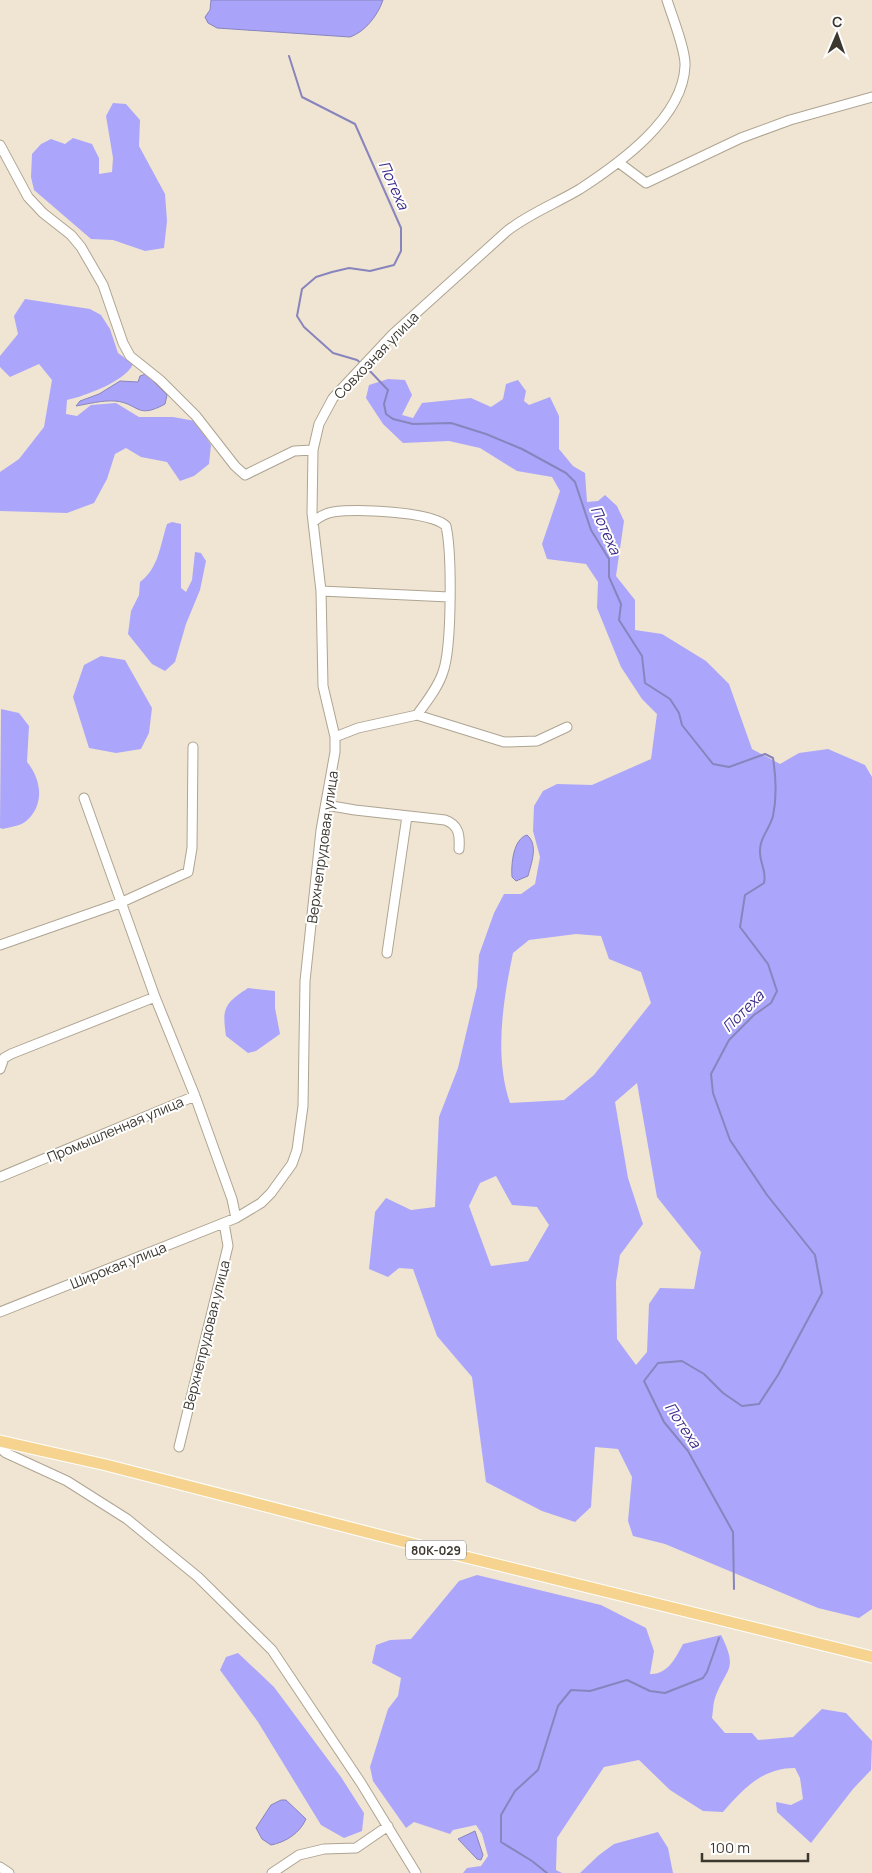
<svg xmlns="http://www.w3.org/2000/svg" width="872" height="1873" font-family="Manrope,sans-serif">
<rect width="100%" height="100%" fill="#f0e5d2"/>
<path fill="#aba6fb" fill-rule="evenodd" d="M113,103L126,104L140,120L139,146L165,194L167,221L164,248L145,251L113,240L91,239L34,190L31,177L32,154L41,144L51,139L65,144L73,138L92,144L99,158V174L112,172L113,158L106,116Z
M25,299L90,309L101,315L110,329L118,353L133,364C126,381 85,396 67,400L66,414L77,416L91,405L116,403L139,417H173L195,421L211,445L209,464L194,476L180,481L167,462L141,457L126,448L115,454L107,479L94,503L67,513L0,511V472L19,459L44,427L52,380L39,364L10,377L0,367V356L18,334L14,316Z
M388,379L405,380L412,395L402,415L413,418L422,403L471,398L491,407L503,399L506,384L518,380L526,391L524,401L529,405L550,397L559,416V449L573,466L585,473L587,502L598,501L605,495L617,506L624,521L616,576L635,600V630L662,634L706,661L729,684L752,749L780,764L799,753L828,749L865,765L872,777V1609L859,1618L818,1608L665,1544L633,1536L628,1521L632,1477L618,1449L595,1447L591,1507L575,1522L542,1511L486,1482L472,1377L437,1336L413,1269L399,1268L388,1277L369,1269L375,1212L386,1198L411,1210L435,1207L439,1117L458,1068L477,987L479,955L494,913L504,894H521L535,884L540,857L533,831L534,806L543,791L557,784L592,785L651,759L657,714L642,699L621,667L597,608L598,582L586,564L547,559L542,544L560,491L552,477L517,471L480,448L449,441L403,443L383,424L366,398L369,385ZM576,934L601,936L609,959L641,972L651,1003L594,1075L564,1100L510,1103C494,1056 503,1001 513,953L529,940ZM637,1083L657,1197L701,1252L694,1289L660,1288L649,1304L647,1352L636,1365L617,1339L616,1282L620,1255L643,1224L628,1178L615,1102ZM496,1176L512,1205L537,1207L549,1225L528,1261L491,1266L469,1206L480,1183Z
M172,522L181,524V588L186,592L192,580L195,552L201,553L206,561L200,590L186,624L175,662L165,671L152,664L128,634L131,611L139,595L140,582C159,568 160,545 167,524Z
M101,656L125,660L152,708L149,733L141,749L116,753L89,748L73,697L84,665Z
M1,709L19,713L29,726L27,762C42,780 45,806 25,822C20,826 9,827 3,829L0,828Z
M248,988L275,991V1008L280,1034L256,1051L248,1053L226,1036C222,1008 224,1004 248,988Z
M477,1575L601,1605L646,1628L654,1651L650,1674C668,1675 676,1657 683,1644L721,1635C739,1671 726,1667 715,1698C713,1704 713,1712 712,1718L725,1733H752L758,1740L793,1737L822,1709L846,1713L872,1741L871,1770L853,1789L811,1843L777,1812L776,1802L791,1805L803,1799L800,1778L795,1768C762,1768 743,1789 723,1812L703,1811L670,1790L639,1760L604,1767L557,1838L556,1870L562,1873H463L467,1868L481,1866L488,1856L482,1834L476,1825L453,1830L450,1834L414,1822L406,1828L373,1781L370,1767L388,1709L398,1696L401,1678L372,1663L376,1645L390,1640L411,1639L459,1581Z
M238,1653L274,1687L341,1777L364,1813L362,1831L344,1838L321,1825L258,1722L220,1670L226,1657Z
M658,1832L668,1848L673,1873H580L599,1855L614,1844Z"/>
<path fill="#a9a4f9" stroke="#8884bd" d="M211,0H383C378,15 365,32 350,37L217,28L208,23L205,17L210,10Z
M146,374L167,395L165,404C136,420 139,403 115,401C103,400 88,404 76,406L80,401L99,394L120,381L138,382L140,376Z
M527,835C539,845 531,864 528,876L516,881L512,877C511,865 513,839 527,835Z
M281,1800H286L306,1819C300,1833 286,1842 271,1845L262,1839L256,1828L271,1805Z
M475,1831L483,1855L481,1860L477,1859L458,1839Z"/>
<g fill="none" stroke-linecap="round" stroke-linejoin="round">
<path stroke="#8884bd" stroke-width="2" d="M289,56L302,97L355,124L401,228V251L394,265L370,271L349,268L332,272L316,277L302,289L297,316L304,327L333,353L357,360L362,364
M366,367L388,390L384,404L386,414L393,419L413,424L451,423L486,434L522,449L566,473L575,482L591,530L609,559V577L621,604L619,620L642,656L645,683L670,699L679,713L682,725L713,764L729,767L765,754L773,758C776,777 777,797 773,816C770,828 759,839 760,852C760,864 767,871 764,883L745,895L740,927L768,964L777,991L771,1003L754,1015L729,1040L711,1074L713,1093L730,1140L767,1195L815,1255L822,1293L778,1375L759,1404L742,1406L723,1393L704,1374L682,1361L658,1363L644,1381L664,1422L688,1451L733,1532L734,1589
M547,1873L532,1861L501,1842V1815L515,1791L538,1770L558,1706L571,1690L590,1691L627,1680L650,1691L665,1693L703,1678L707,1672L719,1638"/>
<defs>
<path id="minor" d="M0,145L28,197L43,213L71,235L81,247L103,285L123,343L130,356L160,380L196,416L235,466L245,475L294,451L313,450
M618,162L646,183L741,138L790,120L872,97
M313,522C319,517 325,513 333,512C356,509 431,511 446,526C452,553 452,647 443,672C438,688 426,702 417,715
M321,591L449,597
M335,737L358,728L417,715L504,742L537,741L567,727
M84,798L155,997L195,1096
M326,805L355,810L445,820C459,825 460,835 459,849
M0,945L120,903L188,872L192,848L193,747
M387,953L407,816
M0,1069L4,1058L11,1054L155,997
M0,1177L195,1096L232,1199L236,1218
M0,1312L236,1218L261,1203L271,1193L292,1164L297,1150L303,1106L305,981L321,830L335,752V737L323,686L321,591L312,513L313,450L319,424L333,398L393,334L507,231C530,213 555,204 580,189C620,163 683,118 685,66C686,51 672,16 667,0
M179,1447L228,1246L224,1223
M0,1448L6,1453L67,1481L127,1519L198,1577L272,1650L361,1783L416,1873
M0,1867L9,1873
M272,1873L299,1855L324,1849L356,1848L388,1826"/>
<path id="major" d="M0,1441L106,1465L417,1545L872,1657"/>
</defs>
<use href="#minor" stroke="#aea492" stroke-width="11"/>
<use href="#major" stroke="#fff" stroke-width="13"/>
<use href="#minor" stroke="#fff" stroke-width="9"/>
<use href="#major" stroke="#f6d48f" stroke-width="11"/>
</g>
<g text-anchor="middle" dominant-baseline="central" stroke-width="4" stroke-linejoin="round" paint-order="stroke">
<rect fill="#fff" stroke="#76746e" stroke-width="1" x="406" y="1540.5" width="60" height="19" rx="4"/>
<g font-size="12" font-weight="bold" fill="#3c3830">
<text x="436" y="1550">80К-029</text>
</g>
<g font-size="14" fill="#3c3830" stroke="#fff">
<text transform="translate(376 355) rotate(-46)">Совхозная улица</text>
<text transform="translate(322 847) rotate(-82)">Верхнепрудовая улица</text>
<text transform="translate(115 1129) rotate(-23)">Промышленная улица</text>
<text transform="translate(118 1265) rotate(-22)">Широкая улица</text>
<text transform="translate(206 1335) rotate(-76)">Верхнепрудовая улица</text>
</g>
<g font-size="15" font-style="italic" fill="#3e2c8b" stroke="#fff">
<text transform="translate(394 185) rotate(66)">Потеха</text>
<text transform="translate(606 530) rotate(66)">Потеха</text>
<text transform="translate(743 1011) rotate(-45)">Потеха</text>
<text transform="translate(683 1425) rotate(56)">Потеха</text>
</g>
</g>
<g transform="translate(837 35) rotate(2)" stroke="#ffffff" stroke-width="4" paint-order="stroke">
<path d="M0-4L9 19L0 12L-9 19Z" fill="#3c3830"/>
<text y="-8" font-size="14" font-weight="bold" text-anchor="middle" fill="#3c3830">С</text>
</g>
<path d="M702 1853v8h106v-8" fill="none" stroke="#3c3830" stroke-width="2.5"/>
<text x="710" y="1853" font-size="15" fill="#3c3830" stroke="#ffffff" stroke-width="4" paint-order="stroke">100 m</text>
</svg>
